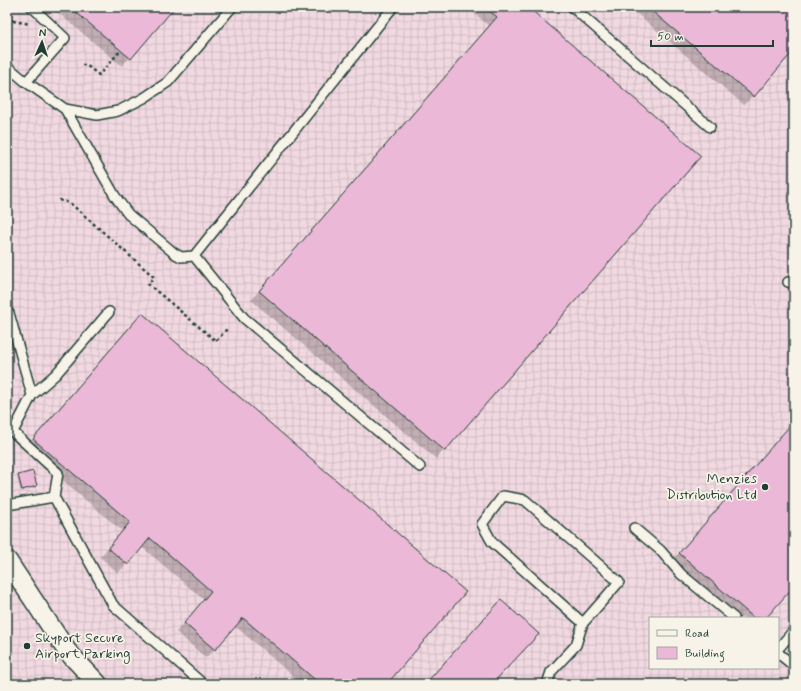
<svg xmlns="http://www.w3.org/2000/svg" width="801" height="691" font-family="Mynerve,sans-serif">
<defs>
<pattern id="industrial-grid" width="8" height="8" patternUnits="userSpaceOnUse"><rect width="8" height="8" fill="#f2d9e1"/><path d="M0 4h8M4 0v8" fill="none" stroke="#cfbbc2"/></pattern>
</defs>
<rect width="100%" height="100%" fill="#f5e7e5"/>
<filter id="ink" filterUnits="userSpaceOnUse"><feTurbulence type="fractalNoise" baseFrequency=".025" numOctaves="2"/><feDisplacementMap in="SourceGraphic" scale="8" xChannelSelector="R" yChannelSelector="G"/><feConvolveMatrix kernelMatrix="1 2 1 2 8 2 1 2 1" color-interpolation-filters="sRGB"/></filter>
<g filter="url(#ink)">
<path fill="url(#industrial-grid)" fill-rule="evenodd" d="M7,7H794V684H7ZM650,618H778V668H650Z"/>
<path fill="#0003" d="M51,7H173L122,66Z
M467,7H527L700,156L436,459L251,300L489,26Z
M629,7H794V49L744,105Z
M133,323L386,684H302L235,626L206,658L176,632L204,600L142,547L118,573L100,557L122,531L25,448Z
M794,422V585L765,618H735L671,562Z
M19,476L36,485L21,491L17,478Z"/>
<path fill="#ebb9d7" stroke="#1f3d34" d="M70,7H175L131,59Z
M485,7H528L701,156L445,451L259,291L497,17Z
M647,7H794V50L754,97Z
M142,313L466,592L387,684H320L243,618L215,650L184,623L211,591L150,538L128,565L108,548L130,522L33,439Z
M794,421V586L766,618H754L679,553Z
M33,471L37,486L22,490L18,475Z
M501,600L539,634L492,684H425Z"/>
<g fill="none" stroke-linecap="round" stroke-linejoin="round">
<defs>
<path id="service" d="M572,7L710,127
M7,66L26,82L65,109L97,115L118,111L144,98L168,82L232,7
M26,82L65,38L32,7
M65,109L115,196L128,214L174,253L181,257L194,256L393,7
M194,256L244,318L420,467
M788,282L794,284
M9,313L32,395
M54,497L58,473L13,432L32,395L56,374L109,312
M7,505L54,497L113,605L203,684
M634,528L660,550L681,574L734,618
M778,649L794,630
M778,653L794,666
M547,684L551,672L576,645L583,623L619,582L525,500L503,496L482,524L492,542L583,623"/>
<path id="minor" d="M7,560L67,651L98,684"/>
</defs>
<use href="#service" stroke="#1f3d34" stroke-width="12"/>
<use href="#minor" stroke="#1f3d34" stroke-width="21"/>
<path stroke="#1f3d34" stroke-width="2.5" stroke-dasharray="3 3" stroke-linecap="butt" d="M10,7L12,21
M7,20L30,24
M82,65H86L99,75L121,50
M59,200L70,203L154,277L148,284L216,341L227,329"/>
<use href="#service" stroke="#f7f3e8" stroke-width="9"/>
<use href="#minor" stroke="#f7f3e8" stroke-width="18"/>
</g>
</g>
<g fill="#1f3d34" stroke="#f7f3e8" stroke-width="1.5">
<circle cx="765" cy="487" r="4"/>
<circle cx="27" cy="646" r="4"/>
</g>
<g text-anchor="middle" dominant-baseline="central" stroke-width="3.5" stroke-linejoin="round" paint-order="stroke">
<g font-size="14" fill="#1f3d34" stroke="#f7f3e8" text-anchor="end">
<text x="757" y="479">Menzies<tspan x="757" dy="16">Distribution Ltd</tspan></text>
<text x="35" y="638" text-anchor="start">Skyport Secure<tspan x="35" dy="16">Airport Parking</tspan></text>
</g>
</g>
<rect width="801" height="691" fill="none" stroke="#f7f3e8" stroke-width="24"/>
<rect x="12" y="12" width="777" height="667" fill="none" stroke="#1f3d34" stroke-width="1.5" filter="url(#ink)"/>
<rect x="649" y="617" width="130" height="52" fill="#f7f3e8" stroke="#a1aaa0"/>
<rect x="657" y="630" width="20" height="6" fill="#f7f3e8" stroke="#a1aaa0"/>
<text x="685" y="637" font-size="12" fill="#1f3d34">Road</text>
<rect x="657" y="647" width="20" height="12" fill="#ebb9d7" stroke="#a1aaa0"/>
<text x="685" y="657" font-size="12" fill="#1f3d34">Building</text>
<g transform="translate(42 42) rotate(3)" stroke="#f7f3e8" stroke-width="3" paint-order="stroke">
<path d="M0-3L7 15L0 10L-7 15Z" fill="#1f3d34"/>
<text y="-6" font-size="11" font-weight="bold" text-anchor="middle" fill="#1f3d34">N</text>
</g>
<path d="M651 40v6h122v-6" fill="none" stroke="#1f3d34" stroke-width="2"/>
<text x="657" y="40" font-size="12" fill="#1f3d34" stroke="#f7f3e8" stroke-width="3" paint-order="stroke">50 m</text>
</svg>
